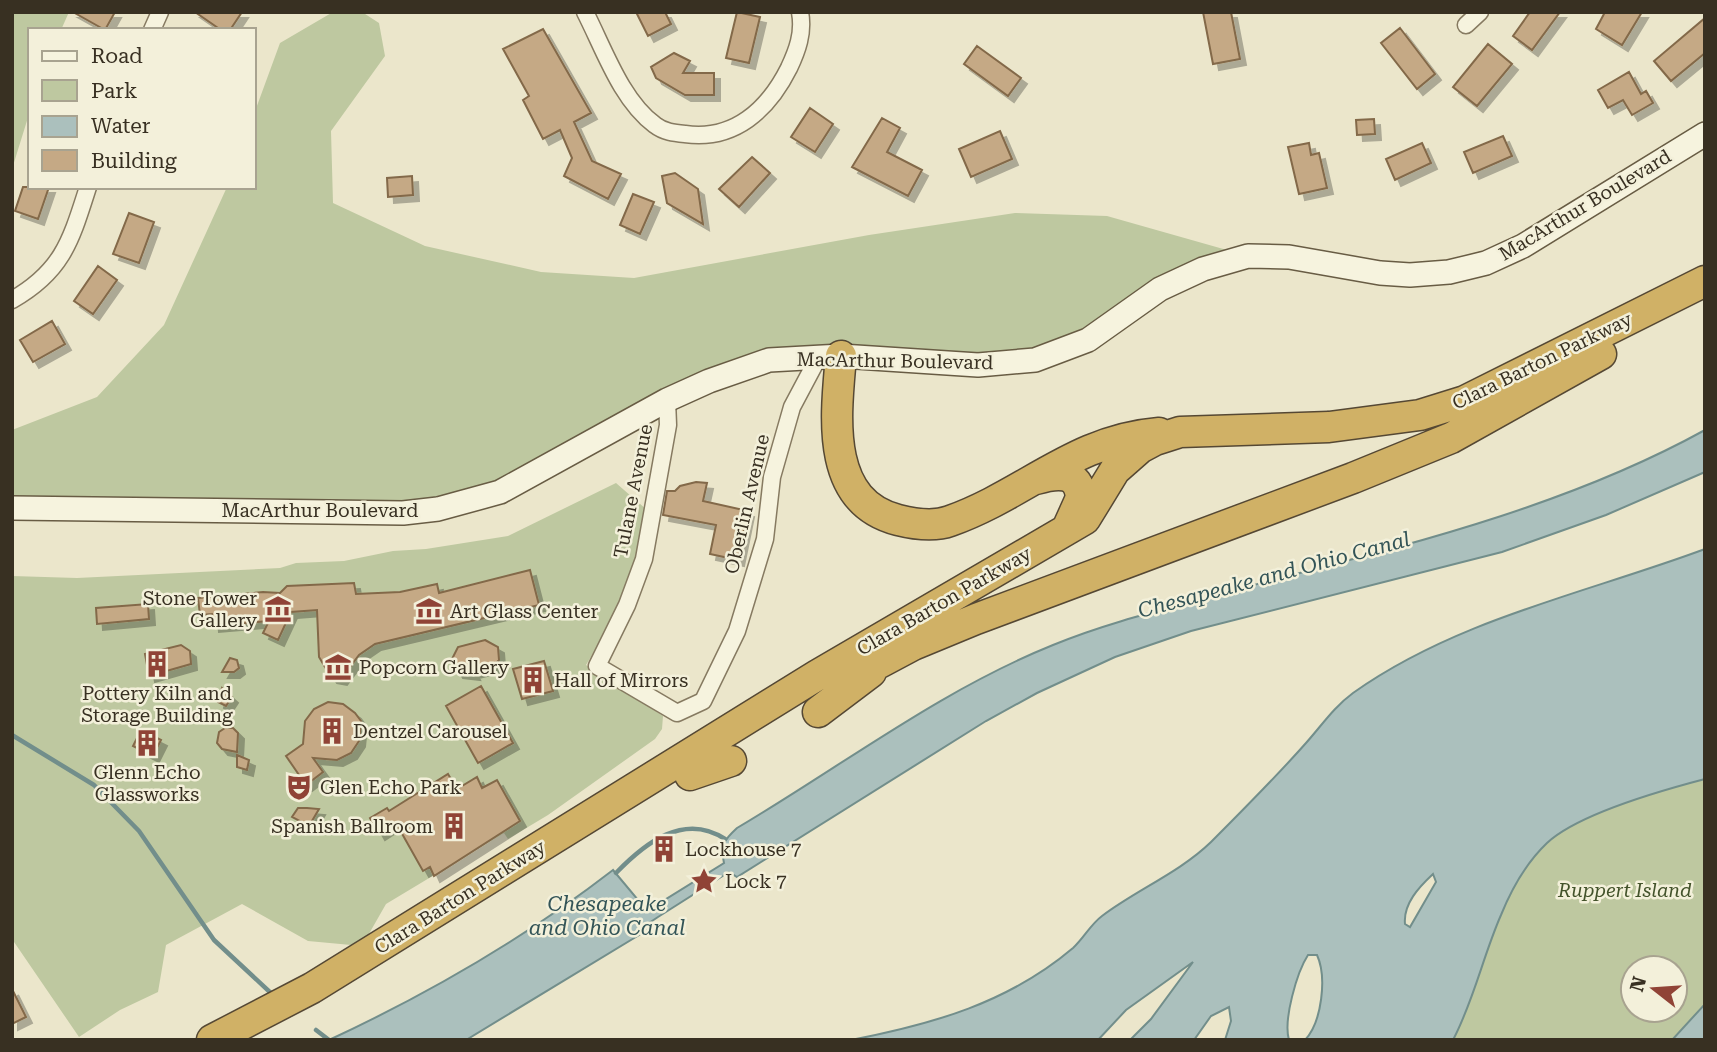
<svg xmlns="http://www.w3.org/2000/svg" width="1717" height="1052" font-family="'Roboto Serif',serif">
<defs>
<filter id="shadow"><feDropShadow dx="6" dy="6" stdDeviation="0" flood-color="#0004"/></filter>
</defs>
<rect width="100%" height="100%" fill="#ebe6cb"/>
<path fill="#bec8a0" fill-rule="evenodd" d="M12,12H69L61,30H30V111L12,169Z
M333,12H362L379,23L385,56L331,131L333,203L425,246L541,272L634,278L869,235L1015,213L1107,216L1248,256L1035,360H769L438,509L12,508V430L97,397L164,325L227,187H254V114L280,43Z
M616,483L647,510C636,566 616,617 586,665L663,716L662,729L655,739L548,815L508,839L504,833L386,904L362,946L308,941L242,904L166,945L158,992L120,1010L79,1037L12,939V576L77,578L280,568L296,563L344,561L393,551L426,549L508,536Z
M1705,779V1004L1672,1040H1453C1474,1000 1483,956 1501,915C1512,888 1526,863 1547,843C1578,814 1663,790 1705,779ZM1633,968H1675V1010H1633Z"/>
<path fill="#abc0bd" stroke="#728e8b" stroke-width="2" fill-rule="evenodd" d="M1705,430V472L1606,515L1502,552L1191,631L1115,657L1037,693L986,721L737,877L729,872L658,917L649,923V929L466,1040H329C430,993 525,938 613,870L638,900L653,907L724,863C720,845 724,840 737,828C842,766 939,691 1053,645C1111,621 1174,607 1235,590C1394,548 1560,510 1705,430Z
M1705,549V779C1663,790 1578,814 1547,843C1526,863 1512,888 1501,915C1483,956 1474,1000 1453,1040H1305C1322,1022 1327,977 1317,955H1308C1297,972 1283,1020 1289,1040H1225L1231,1021L1229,1007L1211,1016L1194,1040H1130L1151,1019L1193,962L1126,1010L1098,1040H851C933,1024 1008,1003 1073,948C1084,938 1090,925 1102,916C1136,890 1179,873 1211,842C1243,810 1276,777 1306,743C1322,725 1334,707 1353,693C1457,619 1587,593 1705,549ZM1433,874L1436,882L1410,927L1405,924C1403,904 1419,887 1433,874Z
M1705,1004V1040H1672Z"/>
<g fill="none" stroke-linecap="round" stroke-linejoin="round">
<path stroke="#728e8b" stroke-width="4.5" d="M12,735L94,785L139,831L214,940L273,995
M616,873C645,843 684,812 725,839
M316,1030L329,1040"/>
</g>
<path fill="#c5a985" stroke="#836949" stroke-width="2" filter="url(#shadow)" d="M73,12H115L105,30Z
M195,12H242L230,30H221Z
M636,12H665L671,24L648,36Z
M737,12L760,17L749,63L726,58Z
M1203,12H1231L1240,59L1213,64Z
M1530,12H1560L1532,50L1513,36Z
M1605,12H1642L1622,45L1596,29Z
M1705,18V53L1671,81L1654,61Z
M1400,28L1435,74L1417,89L1381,43Z
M543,29L591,113L574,122L592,161L621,174L608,199L564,176L572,158L560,130L543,139L523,100L529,96L503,49Z
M1488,44L1512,64L1477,106L1453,87Z
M977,46L1021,78L1008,96L964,64Z
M674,53L690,61L683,73H714V95H685L656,78L651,67Z
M1629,72L1641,94L1646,91L1653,103L1632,115L1623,100L1608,108L1598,90Z
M810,108L833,124L815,152L791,137Z
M882,118L900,128L887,152L922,170L908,196L852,167Z
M1374,119L1375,134L1357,135L1356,120Z
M1000,131L1012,159L971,177L959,149Z
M1503,136L1512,156L1473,173L1464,152Z
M1309,143L1311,155L1319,153L1327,188L1299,194L1288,147Z
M1422,143L1431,163L1395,180L1386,159Z
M752,157L770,173L739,207L719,189Z
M675,173L698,189L703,224L667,203L662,176Z
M412,176L413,195L388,197L387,178Z
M23,187H49L38,219L15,211Z
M633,194L654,202L640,234L620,225Z
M129,213L154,222L139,263L113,254Z
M98,266L117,280L93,314L74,301Z
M52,321L65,344L33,362L20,340Z
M696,482L707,483L703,501L748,511L738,560L710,554L716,525L663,515L667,491H675L680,486Z
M530,570L539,605L375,644L359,655L341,679L331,677L319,657L317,610L291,612L278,640L263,633L269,621L213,626L212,614L200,615L198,598L263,592L280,593L287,586L354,583L356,594L400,592L437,584L439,593Z
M148,604L149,619L97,624L96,608Z
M485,640L498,647L499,660L493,667L473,672L474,674L457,672L451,661L458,647Z
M181,645L190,651L191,664L149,676L145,654Z
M230,658L237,660L239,668L234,672H222Z
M544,661L553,691L522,699L513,669Z
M481,686L513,743L478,763L446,706Z
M222,688L232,697L226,706L218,702Z
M328,702L343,704L355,713L361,721L359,741L351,753L337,760L313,758L323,772L306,785L286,756L303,744L305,721L314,709Z
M225,728H233L238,733L237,752L222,749L217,743L219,732Z
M141,730L161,740L153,756L133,746Z
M237,755L249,760L247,770L237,767Z
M448,774L457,789L477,777L482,788L497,780L520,821L434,876L430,867L423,871L396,823L379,834L370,818L387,808L389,811Z
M298,808H307L319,809L309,826L292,817Z
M12,989L26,1017L12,1024Z"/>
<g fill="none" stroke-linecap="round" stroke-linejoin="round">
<defs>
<path id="street" d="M585,12C604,49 621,100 655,125C664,132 674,133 685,134C734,141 768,110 789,68C797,51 804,33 800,12
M1466,25L1480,12
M152,30L160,12
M12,300C63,271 71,240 88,187
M667,400L668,425L644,559L627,605L597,666L677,713L703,701L737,631L765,539L772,477L792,407L818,358"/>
<path id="secondary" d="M12,508L403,513L438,509L500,492L667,400L709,381L769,360L841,356L978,365L1035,360L1088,340L1160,289L1203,269L1248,256L1289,257L1380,273L1410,275L1449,272L1486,263L1523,246L1705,134"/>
<path id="highway" d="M841,356C836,414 824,501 898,520C914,524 934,527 950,521C1026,494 1074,440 1159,433
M1036,479C1057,473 1079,470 1081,498L1068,527
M851,678L913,645L976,619L1353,478L1451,438L1601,354
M818,712L871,672
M690,775L731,761
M212,1040L312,988L816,676L1085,519L1115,470L1140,448L1155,440L1180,432L1329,427L1420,415L1465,401L1705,281"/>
</defs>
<use href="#street" stroke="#867a61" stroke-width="19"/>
<use href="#secondary" stroke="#685c44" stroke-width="26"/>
<use href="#highway" stroke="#554834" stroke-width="33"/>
<use href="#street" stroke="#f6f3de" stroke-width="16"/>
<use href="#secondary" stroke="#f6f3de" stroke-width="23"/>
<use href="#highway" stroke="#d0b166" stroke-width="30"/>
</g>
<defs>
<symbol id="museum-bare" viewBox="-9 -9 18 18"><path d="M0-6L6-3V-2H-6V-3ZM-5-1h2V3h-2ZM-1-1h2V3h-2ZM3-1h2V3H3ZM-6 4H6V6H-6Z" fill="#904336" stroke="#f3f0da" stroke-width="2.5" paint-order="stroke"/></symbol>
<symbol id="building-bare" viewBox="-9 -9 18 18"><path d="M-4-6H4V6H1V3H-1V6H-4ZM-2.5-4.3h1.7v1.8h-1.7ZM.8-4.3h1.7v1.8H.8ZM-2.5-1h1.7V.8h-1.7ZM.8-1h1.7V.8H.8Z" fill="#904336" stroke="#f3f0da" stroke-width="2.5" paint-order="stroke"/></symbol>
<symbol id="theatre-bare" viewBox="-9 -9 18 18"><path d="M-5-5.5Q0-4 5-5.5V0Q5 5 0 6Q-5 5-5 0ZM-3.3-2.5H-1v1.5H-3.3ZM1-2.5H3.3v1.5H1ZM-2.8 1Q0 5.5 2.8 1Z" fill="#904336" stroke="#f3f0da" stroke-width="2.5" paint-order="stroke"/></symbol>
<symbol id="sight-bare" viewBox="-9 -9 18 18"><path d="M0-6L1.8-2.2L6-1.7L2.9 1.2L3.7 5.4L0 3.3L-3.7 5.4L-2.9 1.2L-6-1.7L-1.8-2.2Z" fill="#904336" stroke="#f3f0da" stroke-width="2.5" paint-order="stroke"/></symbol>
</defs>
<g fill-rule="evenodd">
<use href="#museum-bare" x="259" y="590" width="38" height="38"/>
<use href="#museum-bare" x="410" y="592" width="38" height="38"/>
<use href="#building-bare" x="138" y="645" width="38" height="38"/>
<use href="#museum-bare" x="319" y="648" width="38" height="38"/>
<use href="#building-bare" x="514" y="661" width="38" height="38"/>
<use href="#building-bare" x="313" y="712" width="38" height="38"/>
<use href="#building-bare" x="128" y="724" width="38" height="38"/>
<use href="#theatre-bare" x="280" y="768" width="38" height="38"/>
<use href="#building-bare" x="435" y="807" width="38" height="38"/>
<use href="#building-bare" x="645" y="830" width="38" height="38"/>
<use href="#sight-bare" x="685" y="862" width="38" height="38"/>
</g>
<g text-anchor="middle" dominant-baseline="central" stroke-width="5" stroke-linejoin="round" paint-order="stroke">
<g font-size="19" fill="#383022" stroke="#f3f0da">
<text transform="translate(1585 205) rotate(-31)">MacArthur Boulevard</text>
<text transform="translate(895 361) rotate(1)">MacArthur Boulevard</text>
<text transform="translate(1542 361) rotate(-26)">Clara Barton Parkway</text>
<text transform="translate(633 491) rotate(-79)">Tulane Avenue</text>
<text transform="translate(747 504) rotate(-77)">Oberlin Avenue</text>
<text x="320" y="510">MacArthur Boulevard</text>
<text transform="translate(944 601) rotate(-30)">Clara Barton Parkway</text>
<text transform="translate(460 897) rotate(-32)">Clara Barton Parkway</text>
</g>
<g font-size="19" fill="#383022" stroke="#f3f0da" text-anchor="start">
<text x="257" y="598" text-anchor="end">Stone Tower<tspan x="257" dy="22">Gallery</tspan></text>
<text x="450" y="611">Art Glass Center</text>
<text x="359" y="667">Popcorn Gallery</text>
<text x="554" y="680">Hall of Mirrors</text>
<text x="157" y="693" text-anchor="middle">Pottery Kiln and<tspan x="157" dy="22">Storage Building</tspan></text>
<text x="353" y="731">Dentzel Carousel</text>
<text x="147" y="772" text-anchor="middle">Glenn Echo<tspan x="147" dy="22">Glassworks</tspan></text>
<text x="320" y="787">Glen Echo Park</text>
<text x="433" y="826" text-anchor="end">Spanish Ballroom</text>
<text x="685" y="849">Lockhouse 7</text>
<text x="725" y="881">Lock 7</text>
</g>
<g font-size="19" font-style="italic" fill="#43532b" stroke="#f3f0da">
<text x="1625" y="890">Ruppert Island</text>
</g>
<g font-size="21" font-style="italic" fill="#335457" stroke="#f3f0da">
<text transform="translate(1274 575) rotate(-15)">Chesapeake and Ohio Canal</text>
<text x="607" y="904">Chesapeake<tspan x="607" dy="24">and Ohio Canal</tspan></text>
</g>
</g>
<rect width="1717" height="1052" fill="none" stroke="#383022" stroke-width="28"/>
<rect x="28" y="28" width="228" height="161" fill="#f3f0da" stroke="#a8a390" stroke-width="2"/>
<rect x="42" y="51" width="35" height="10" fill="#f6f3de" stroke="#a8a390" stroke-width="2"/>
<text x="91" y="63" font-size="21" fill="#383022">Road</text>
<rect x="42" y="80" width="35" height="21" fill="#bec8a0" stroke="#a8a390" stroke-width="2"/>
<text x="91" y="98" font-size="21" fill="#383022">Park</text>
<rect x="42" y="116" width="35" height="21" fill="#abc0bd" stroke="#a8a390" stroke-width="2"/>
<text x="91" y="133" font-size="21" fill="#383022">Water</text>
<rect x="42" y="150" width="35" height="21" fill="#c5a985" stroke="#a8a390" stroke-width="2"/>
<text x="91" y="168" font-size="21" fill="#383022">Building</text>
<g transform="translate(1654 989) rotate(287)"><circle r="33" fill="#f3f0da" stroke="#a8a390" stroke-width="2"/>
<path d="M0-5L12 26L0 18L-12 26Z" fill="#904336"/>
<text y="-10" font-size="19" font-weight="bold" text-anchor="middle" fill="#383022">N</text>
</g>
</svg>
